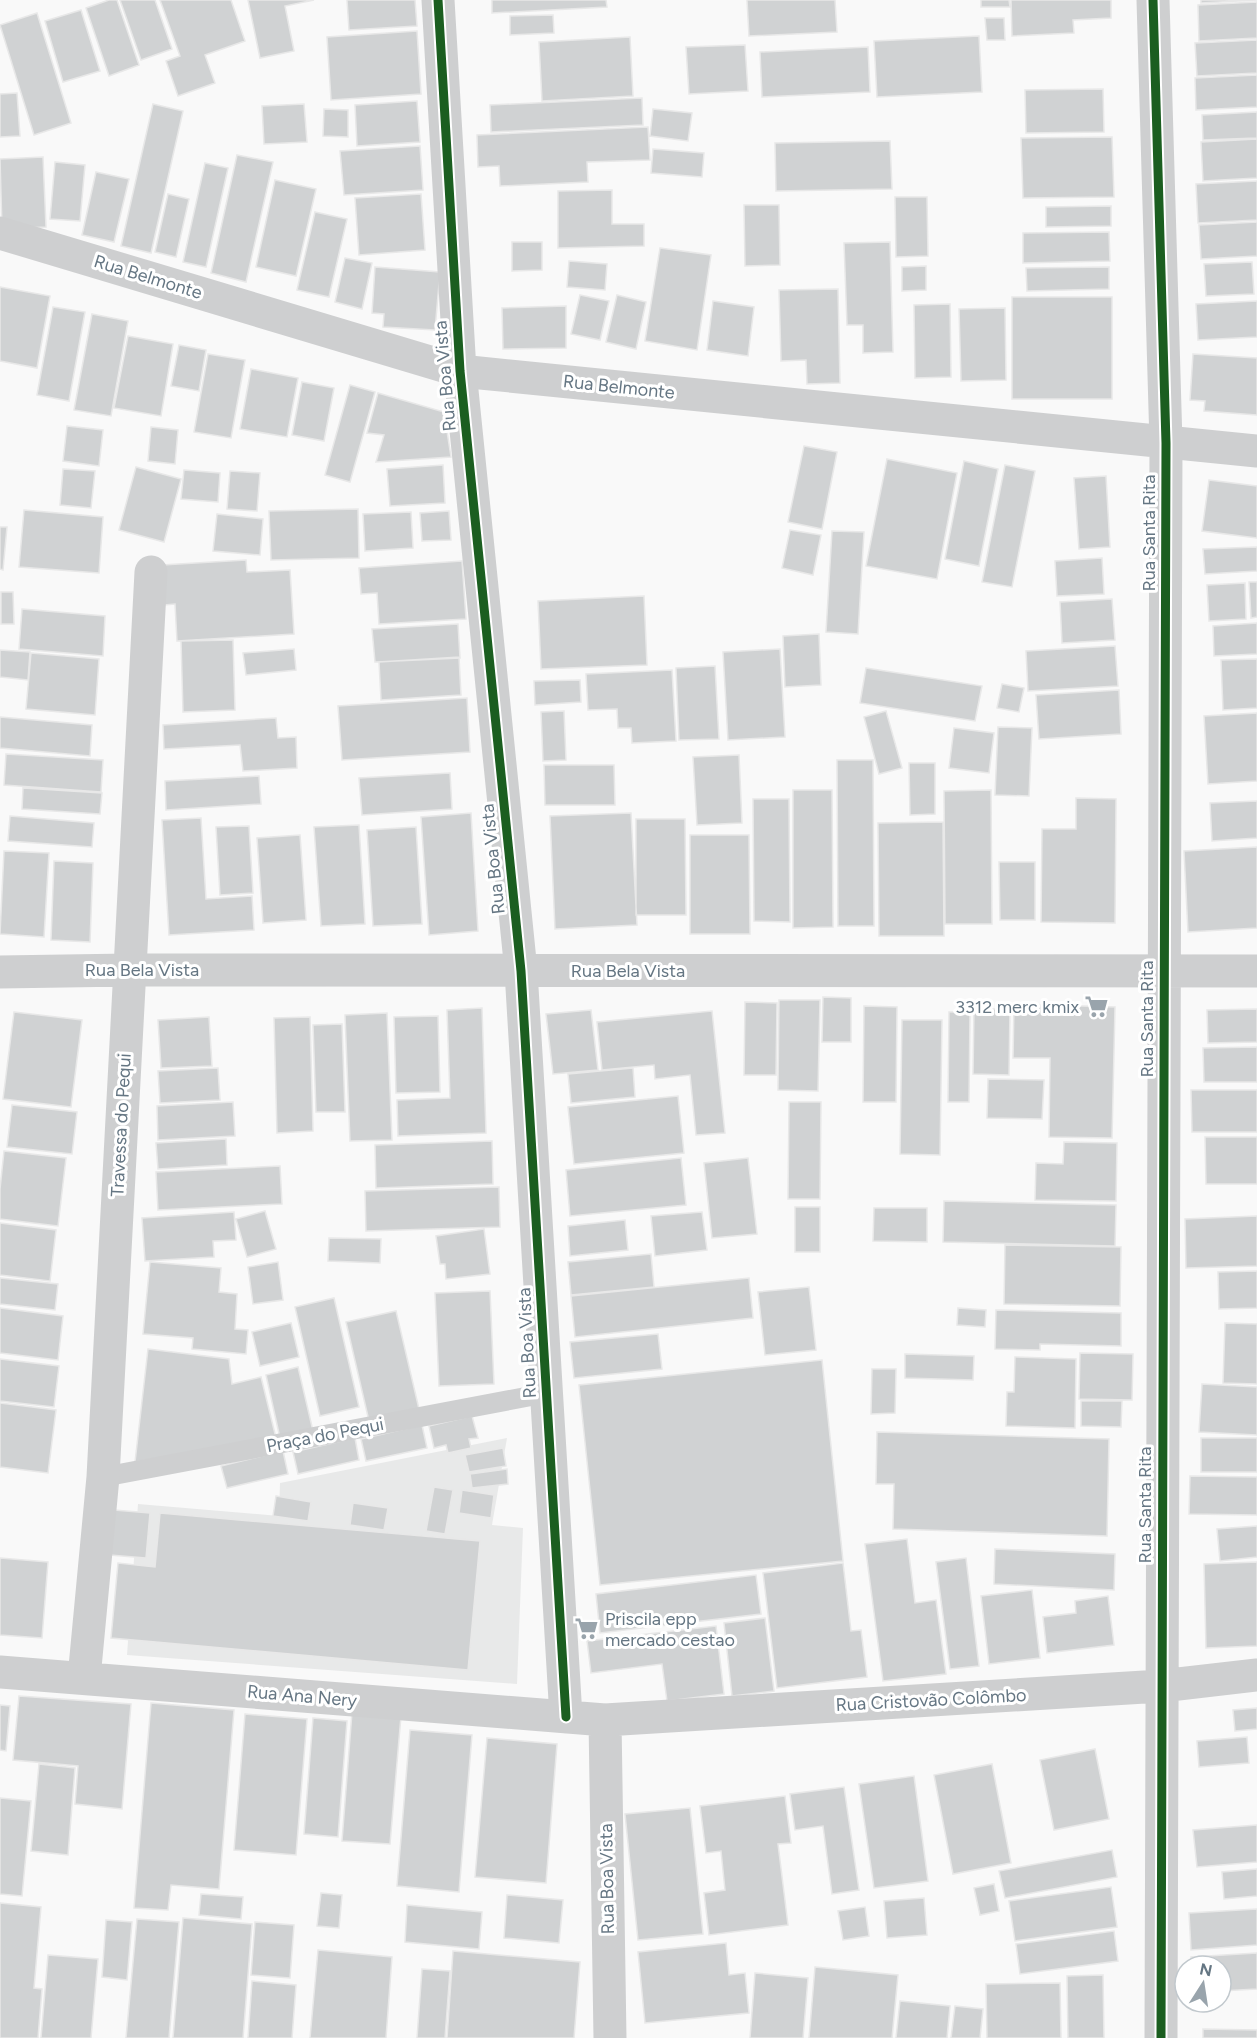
<svg xmlns="http://www.w3.org/2000/svg" width="1257" height="2038" font-family="Figtree,sans-serif">
<rect width="100%" height="100%" fill="#f9f9f9"/>
<path fill="#e8e9e9" d="M507,1438L492,1525L523,1528L517,1684L127,1655L138,1504L279,1516L280,1483Z"/>
<path fill="#d0d2d3" stroke="#e8e8e8" stroke-width="1.5" d="M109,0H117L139,65L109,76L86,8Z
M120,0H155L172,49L141,60Z
M160,0H231L245,41L205,55L215,83L178,96L166,61L180,56Z
M248,0H314L285,6L294,51L260,58Z
M347,0H415L417,26L349,30Z
M492,0H606L607,7L492,13Z
M747,0H835L837,32L749,36Z
M981,0H1009L1010,7H981Z
M1011,0H1111V18L1073,20L1074,33L1012,36Z
M1201,0H1257L1201,3Z
M1257,2V38L1199,41L1198,5Z
M81,10L100,71L63,82L45,21Z
M37,13L71,123L34,135L0,25Z
M553,15L554,33L510,35V16Z
M985,18H1004L1005,40H987Z
M417,31L421,94L331,100L327,37Z
M979,36L982,92L877,97L874,41Z
M630,37L633,96L542,101L539,42Z
M1257,40V73L1197,76L1195,43Z
M745,45L748,91L689,94L686,47Z
M868,47L870,92L762,97L760,52Z
M1257,75V107L1196,110L1195,78Z
M1103,89L1104,132L1026,133L1025,90Z
M17,93L20,136L0,137V94Z
M642,98L643,125L491,132L490,105Z
M417,101L420,142L357,146L355,105Z
M153,104L183,111L151,253L121,246Z
M304,104L307,142L264,144L262,106Z
M324,109L348,110V137L323,136Z
M653,109L692,113L688,141L650,136Z
M1257,112V138L1203,140L1202,115Z
M648,127L650,160L587,162L588,182L500,186L499,166L478,167L477,135Z
M1112,137L1114,197L1023,198L1021,138Z
M1257,139V178L1203,181L1201,142Z
M890,141L892,189L776,191L775,143Z
M420,146L423,190L344,195L340,151Z
M653,149L704,153L702,177L651,173Z
M237,155L273,162L246,282L211,273Z
M43,157L46,227L2,229L0,159Z
M55,162L85,165L80,221L50,219Z
M205,163L228,168L206,267L183,262Z
M96,172L129,179L114,242L82,235Z
M275,180L316,189L296,276L256,267Z
M1257,181V220L1198,223L1196,184Z
M612,190V224H644V246L558,248V191Z
M168,194L189,199L176,257L155,252Z
M421,194L425,250L359,255L355,198Z
M895,197H927L928,256L896,257Z
M744,205H779L780,265L745,266Z
M1111,206V226L1046,227V207Z
M315,212L347,219L329,297L297,290Z
M1257,222V256L1201,259L1199,225Z
M1109,232L1110,261L1023,263V233Z
M512,242H542V270L512,271Z
M890,242L893,352L863,353V325H847L844,243Z
M660,248L711,255L697,350L645,341Z
M345,258L372,263L362,309L335,302Z
M569,261L607,264L605,290L567,287Z
M1252,262L1254,294L1206,296L1204,264Z
M926,266V290L902,291V267Z
M375,267L440,272L435,330L383,327L384,314L372,313Z
M1109,267V289L1027,291L1026,268Z
M0,287L50,296L37,368L0,361Z
M838,289L840,383L807,384L806,360L781,361L779,290Z
M580,295L609,301L600,340L571,334Z
M617,295L646,302L636,349L606,342Z
M1012,297H1112V399H1012Z
M713,301L754,307L748,356L707,350Z
M1257,301V337L1198,340L1196,304Z
M950,304L951,377L915,378L914,305Z
M566,306V348L503,349L502,308Z
M53,307L85,312L69,401L37,395Z
M1005,308L1006,380L961,381L959,309Z
M92,314L128,321L111,416L74,410Z
M128,336L173,344L161,416L114,408Z
M179,345L206,350L199,391L171,386Z
M208,354L245,360L231,438L194,432Z
M1193,354L1257,358V415L1204,411L1205,401L1190,400Z
M251,369L298,378L287,437L240,429Z
M302,382L334,388L324,441L292,435Z
M350,385L375,392L350,482L325,475Z
M378,393L444,412L451,457L376,462L384,435L367,433Z
M67,426L103,430L99,466L63,461Z
M151,427L178,430L175,464L148,461Z
M804,446L837,452L822,529L788,522Z
M887,459L957,473L937,579L866,566Z
M964,461L998,469L979,566L945,559Z
M443,465L445,503L390,506L387,469Z
M1005,465L1035,471L1012,587L982,582Z
M136,467L181,479L164,542L119,530Z
M63,469L95,471L91,508L60,505Z
M184,470L220,473L218,502L181,499Z
M230,471L260,473L257,511L227,509Z
M1106,476L1110,547L1079,549L1074,478Z
M1209,480L1257,486V538L1202,531Z
M358,509L359,558L271,560L269,511Z
M24,510L103,517L99,573L19,567Z
M449,511L451,540L422,541L420,513Z
M411,512L413,548L365,551L363,514Z
M217,514L263,519L260,555L213,551Z
M0,527H7L3,570L0,569Z
M790,530L821,535L813,575L782,568Z
M832,531L864,532L858,634L826,632Z
M1257,547V571L1205,574L1203,549Z
M1102,558L1104,594L1057,596L1055,561Z
M246,560L247,572L290,570L294,634L177,641L175,604L164,605L162,565Z
M462,561L466,619L379,624L377,593L361,594L359,568Z
M1249,582H1257V617L1251,618Z
M1245,583L1246,619L1209,621L1207,585Z
M1,592H13L14,624H1Z
M644,596L647,665L541,669L538,601Z
M1112,599L1115,640L1062,643L1060,602Z
M22,609L105,616L103,656L19,649Z
M1257,623V654L1214,656L1213,626Z
M458,624L460,658L375,662L372,629Z
M819,634L821,685L785,687L783,636Z
M233,640L235,710L183,712L181,641Z
M1115,646L1118,686L1028,691L1026,651Z
M294,649L296,670L246,675L243,653Z
M780,649L785,737L728,740L723,652Z
M0,650L30,652L28,680L0,677Z
M31,653L99,659L95,715L26,709Z
M459,657L461,695L381,700L379,662Z
M1257,659V708L1223,710L1221,660Z
M715,666L719,739L679,740L676,668Z
M866,668L982,686L975,721L860,703Z
M672,670L676,741L632,743L631,728H618L617,709L588,710L586,674Z
M580,680L581,702L535,705L534,681Z
M1002,684L1024,688L1019,712L997,708Z
M1119,690L1121,734L1039,739L1036,695Z
M467,698L470,752L342,760L338,706Z
M564,711L566,760L543,761L541,712Z
M886,711L902,768L879,774L864,717Z
M1257,713V781L1208,784L1204,716Z
M0,717L92,725L90,756L0,748Z
M276,718L278,738L296,737L297,768L243,771L240,745L164,749L163,725Z
M998,727L1032,728L1029,796L995,795Z
M954,728L994,733L989,773L949,768Z
M6,754L103,760L101,792L4,785Z
M739,755L742,823L697,825L693,757Z
M837,760H873L874,926H838Z
M909,763H935V814L910,815Z
M544,765H614L615,805H545Z
M450,773L452,809L362,815L359,778Z
M259,776L261,804L166,810L165,781Z
M23,788L102,793L100,814L22,809Z
M793,790H832L833,927L793,928Z
M991,790L992,924H945L944,791Z
M1076,798L1116,799L1115,923L1041,922L1042,829H1076Z
M753,799H789L790,922L754,921Z
M1257,801V838L1212,841L1210,803Z
M471,813L478,931L429,935L421,817Z
M631,813L637,925L555,929L550,816Z
M10,816L94,823L92,847L8,841Z
M201,818L206,899L252,896L254,930L169,935L162,820Z
M636,819H685L686,915H636Z
M943,822L944,936H879L878,823Z
M359,825L365,924L321,926L314,827Z
M249,826L253,893L220,895L216,827Z
M416,827L422,924L373,926L367,830Z
M300,835L306,920L263,923L257,838Z
M690,835H749L750,934H690Z
M1257,847V928L1188,932L1184,851Z
M4,851L49,853L44,937L0,934Z
M54,861L93,863L90,942L51,940Z
M999,862H1035V920H1000Z
M823,997L851,998V1042H822Z
M779,1000H820L818,1091L778,1090Z
M745,1002L777,1003L776,1075H744Z
M1014,1004L1115,1007L1112,1138L1049,1137L1050,1058H1013Z
M864,1006L897,1007L896,1102H863Z
M482,1008L486,1133L398,1136L397,1100L450,1098L447,1010Z
M974,1009H1010L1009,1075L973,1074Z
M1257,1009V1042L1208,1043L1207,1010Z
M591,1010L598,1070L553,1074L546,1014Z
M712,1011L725,1133L696,1135L690,1075L655,1079L654,1065L602,1070L597,1022Z
M14,1012L82,1020L71,1107L3,1099Z
M949,1012H970L969,1102H948Z
M387,1013L392,1140L350,1141L345,1015Z
M438,1016L440,1092L396,1093L394,1017Z
M209,1017L212,1066L161,1068L158,1020Z
M310,1017L313,1131L277,1133L274,1018Z
M902,1020H942L940,1155L900,1154Z
M342,1024L345,1112H316L313,1025Z
M1257,1047V1082H1204L1203,1048Z
M218,1068L220,1100L160,1103L158,1071Z
M633,1068L635,1097L571,1103L568,1074Z
M988,1079L1044,1080L1042,1119L987,1118Z
M1191,1090H1257V1132H1192Z
M678,1096L684,1153L574,1164L568,1107Z
M233,1102L235,1136L158,1140L157,1106Z
M789,1102H821L820,1199H788Z
M12,1105L77,1112L72,1154L7,1147Z
M1205,1137H1257V1184H1206Z
M226,1139L227,1165L158,1169L156,1143Z
M492,1141L493,1184L376,1188L375,1145Z
M1064,1142L1117,1143L1116,1201L1035,1200L1036,1163L1063,1164Z
M4,1151L66,1158L58,1226L0,1219V1189Z
M681,1158L686,1205L570,1216L566,1170Z
M748,1158L757,1234L712,1238L704,1163Z
M280,1166L282,1204L158,1210L156,1172Z
M499,1187L500,1227L366,1231L365,1191Z
M944,1201L1116,1205L1115,1246L943,1242Z
M795,1207H820V1252H795Z
M874,1208H927V1242L873,1241Z
M265,1211L276,1249L247,1257L236,1219Z
M234,1212L236,1240L213,1241L214,1257L145,1261L142,1218Z
M702,1212L707,1250L655,1256L651,1216Z
M1257,1216V1266L1186,1268L1185,1219Z
M625,1220L628,1250L570,1256L568,1226Z
M0,1223L56,1230L50,1281L0,1275Z
M484,1229L490,1274L446,1279L445,1264H440L436,1236Z
M329,1238L381,1239L380,1263L328,1261Z
M1005,1245L1121,1247L1120,1306L1004,1304Z
M651,1254L654,1287L571,1295L568,1262Z
M150,1262L221,1268L219,1292L237,1294L235,1329L248,1330L246,1354L192,1349L193,1338L143,1334Z
M278,1262L283,1300L253,1304L248,1267Z
M1257,1271V1308L1219,1309L1218,1272Z
M0,1278L58,1284L55,1310L0,1304Z
M749,1278L753,1318L575,1337L571,1296Z
M809,1287L816,1350L765,1355L758,1292Z
M490,1291L494,1384L439,1386L435,1293Z
M334,1298L359,1407L320,1416L295,1307Z
M0,1308L63,1316L58,1360L0,1353Z
M958,1308L986,1310L985,1327L957,1325Z
M996,1310L1121,1313V1346L1040,1344V1350L995,1349Z
M396,1311L419,1409L369,1421L346,1322Z
M291,1323L299,1357L260,1366L252,1332Z
M1225,1323L1257,1324V1384L1223,1383Z
M658,1334L662,1369L574,1378L570,1342Z
M148,1349L229,1359L232,1384L261,1377L276,1438L135,1462Z
M1080,1353L1133,1354L1132,1400L1079,1399Z
M905,1354L974,1356L973,1380L905,1378Z
M1015,1357L1076,1359L1075,1428L1006,1426L1007,1392H1014Z
M0,1359L59,1366L54,1407L0,1401Z
M822,1360L843,1561L600,1585L579,1385Z
M298,1367L313,1431L280,1438L266,1375Z
M872,1369H896L895,1413L871,1414Z
M1202,1384L1257,1387V1435L1199,1432Z
M1081,1401H1122L1121,1427L1081,1426Z
M0,1403L56,1410L48,1473L0,1467Z
M472,1416L478,1438L469,1439L471,1448L448,1453L446,1445L434,1448L429,1426Z
M422,1425L427,1448L366,1461L361,1439Z
M877,1432L1109,1439L1107,1536L893,1529L894,1484H876Z
M355,1438L359,1460L298,1474L293,1452Z
M1201,1438H1257V1472H1201Z
M503,1448L506,1466L469,1472L465,1455Z
M283,1451L288,1474L227,1488L221,1466Z
M507,1469L508,1484L472,1488L470,1474Z
M1190,1476L1257,1477V1515L1189,1514Z
M434,1487L453,1490L445,1534L426,1531Z
M462,1490L494,1495L491,1518L459,1513Z
M276,1496L311,1502L308,1521L273,1516Z
M353,1503L388,1508L384,1530L350,1525Z
M114,1510L150,1513L146,1558L110,1555Z
M160,1513L480,1541L468,1670L111,1638L118,1563L155,1567Z
M1257,1526V1557L1220,1561L1217,1529Z
M907,1539L915,1603L936,1600L946,1674L883,1681L865,1544Z
M995,1549L1115,1554L1114,1590L994,1584Z
M0,1558L48,1562L42,1638L0,1635Z
M966,1558L979,1666L950,1669L936,1562Z
M1257,1562V1646L1206,1648L1204,1564Z
M843,1563L851,1631L861,1630L867,1677L777,1688L763,1573Z
M756,1575L761,1614L600,1633L596,1594Z
M1032,1590L1040,1658L989,1664L981,1596Z
M1108,1596L1114,1645L1047,1653L1043,1617L1076,1613L1075,1601Z
M765,1618L774,1691L732,1696L724,1623Z
M716,1626L724,1694L667,1701L662,1664L591,1673L587,1641Z
M19,1696L131,1704L122,1809L75,1804L78,1766L13,1760Z
M151,1703L234,1710L219,1889L171,1885L168,1910L134,1908Z
M0,1705L10,1706L6,1751L0,1750Z
M1257,1708V1729L1235,1731L1233,1710Z
M352,1712L401,1716L390,1844L342,1841Z
M245,1714L307,1719L296,1855L234,1850Z
M313,1718L347,1721L338,1837L304,1834Z
M410,1730L472,1735L459,1892L397,1886Z
M1247,1737L1249,1763L1199,1767L1197,1741Z
M487,1738L557,1744L546,1883L475,1877Z
M1095,1749L1109,1819L1054,1830L1040,1760Z
M39,1764L75,1768L68,1855L31,1851Z
M992,1764L1011,1863L953,1874L934,1775Z
M914,1776L928,1881L874,1888L859,1784Z
M844,1787L859,1890L832,1894L823,1826L795,1830L790,1794Z
M785,1796L791,1843L778,1844L788,1925L709,1935L704,1893L725,1890L721,1851L706,1853L700,1806Z
M0,1798L31,1801L22,1896L0,1894Z
M690,1808L703,1934L638,1940L625,1814Z
M1257,1825V1862L1197,1867L1193,1830Z
M1112,1850L1117,1877L1005,1898L999,1871Z
M1257,1869V1896L1224,1899L1222,1872Z
M994,1884L999,1911L980,1915L974,1888Z
M1111,1887L1117,1927L1015,1941L1009,1901Z
M321,1893L342,1895L339,1928L317,1926Z
M201,1894L243,1897L241,1919L199,1915Z
M507,1895L563,1900L559,1943L504,1938Z
M924,1898L927,1935L887,1938L884,1901Z
M0,1903L41,1907L34,1988L42,1989L38,2038H0Z
M407,1905L482,1912L479,1949L405,1942Z
M865,1907L869,1936L843,1940L838,1911Z
M1257,1909V1945L1191,1950L1189,1913Z
M183,1918L252,1924L243,2038H173Z
M137,1919L179,1922L169,2038H126Z
M106,1920L132,1922L127,1980L102,1977Z
M255,1922L294,1925L290,1978L251,1975Z
M1114,1931L1118,1961L1020,1974L1016,1944Z
M726,1943L729,1975L745,1973L749,2013L645,2023L638,1952Z
M318,1950L392,1957L386,2038H310Z
M453,1951L580,1962L574,2038H447Z
M1257,1953V1989L1221,1991V1966H1191V1957Z
M48,1955L98,1959L91,2038H41Z
M815,1967L898,1975L892,2038H809Z
M422,1969L450,1971L445,2038H417Z
M755,1973L808,1978L803,2038H750Z
M1103,1975L1104,2038H1068L1067,1976Z
M252,1981L296,1985L292,2038H248Z
M1060,1983L1061,2038H987L986,1984Z
M900,2001L950,2006L947,2038H896Z
M955,2006L983,2009L980,2038H951Z
M1203,2029L1257,2030V2038H1203Z"/>
<g fill="none" stroke-linecap="round" stroke-linejoin="round">
<path stroke="#cecfd0" stroke-width="20" d="M103,1477L547,1393"/>
<path stroke="#cecfd0" stroke-width="33" d="M438,0L460,371L521,971L566,1717
M1153,0L1166,443L1161,2038
M0,233L460,371L1257,451
M0,972L129,970L1257,971
M0,1672L605,1720L1161,1686L1257,1675
M84,1678L103,1477L151,572
M605,1720L610,2038"/>
<defs>
<path id="cycleway" d="M438,0L460,371L521,971L566,1717
M1153,0L1166,443L1161,2038"/>
</defs>
<use href="#cycleway" stroke="#fff" stroke-width="13"/>
<use href="#cycleway" stroke="#1b5e20" stroke-width="9"/>
</g>
<defs>
<symbol id="supermarket-bare" viewBox="-9 -9 18 18"><path d="M-6-5.5h2.5l.6 2H6L4.5 2H-2.5L-4.4-4H-6ZM-1.5 3.2a1.3 1.3 0 1 0 .1 0ZM3 3.2a1.3 1.3 0 1 0 .1 0Z" fill="#99a4ac" stroke="#fff" stroke-width="2.5" paint-order="stroke"/></symbol>
</defs>
<g fill-rule="evenodd">
<use href="#supermarket-bare" x="1080" y="990" width="33" height="33"/>
<use href="#supermarket-bare" x="570" y="1612" width="33" height="33"/>
</g>
<g text-anchor="middle" dominant-baseline="central" stroke-width="6" stroke-linejoin="round" paint-order="stroke">
<g font-size="18" fill="#657683" stroke="#fff">
<text transform="translate(148 277) rotate(17)">Rua Belmonte</text>
<text transform="translate(445 376) rotate(-95)">Rua Boa Vista</text>
<text transform="translate(619 387) rotate(6)">Rua Belmonte</text>
<text transform="translate(1149 533) rotate(-90)">Rua Santa Rita</text>
<text transform="translate(493 859) rotate(-96)">Rua Boa Vista</text>
<text x="142" y="970">Rua Bela Vista</text>
<text x="628" y="971">Rua Bela Vista</text>
<text transform="translate(1147 1019) rotate(-90)">Rua Santa Rita</text>
<text transform="translate(121 1125) rotate(-87)">Travessa do Pequi</text>
<text transform="translate(527 1343) rotate(-93)">Rua Boa Vista</text>
<text transform="translate(325 1435) rotate(-11)">Praça do Pequi</text>
<text transform="translate(1145 1505) rotate(-90)">Rua Santa Rita</text>
<text transform="translate(302 1696) rotate(5)">Rua Ana Nery</text>
<text transform="translate(931 1700) rotate(-3)">Rua Cristovão Colômbo</text>
<text transform="translate(607 1879) rotate(-91)">Rua Boa Vista</text>
</g>
<g font-size="18" fill="#657683" stroke="#fff" text-anchor="end">
<text x="1079" y="1007">3312 merc kmix</text>
<text x="605" y="1619" text-anchor="start">Priscila epp<tspan x="605" dy="21">mercado cestao</tspan></text>
</g>
</g>
<g transform="translate(1203 1984) rotate(12)"><circle r="28" fill="#ffffff" stroke="#c1c8cd" stroke-width="1.5"/>
<path d="M0-4.5L10 22L0 15L-10 22Z" fill="#99a4ac"/>
<text y="-9" font-size="16" font-weight="bold" text-anchor="middle" fill="#657683">N</text>
</g>
</svg>
